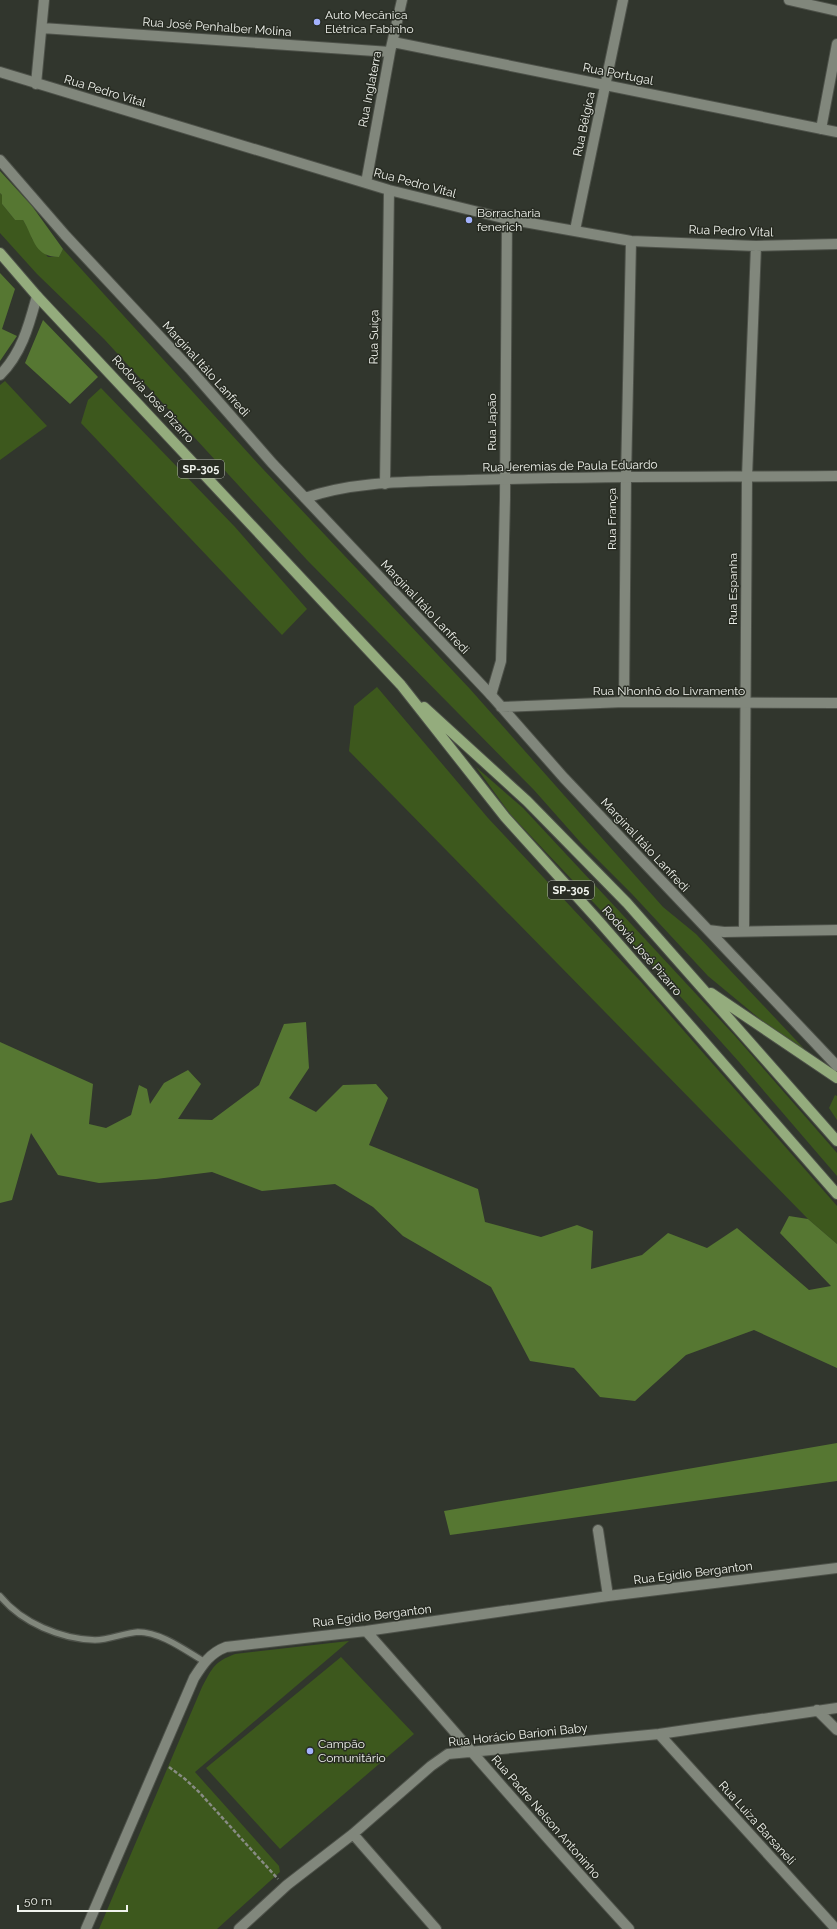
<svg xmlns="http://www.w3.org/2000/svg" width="837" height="1929" font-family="Raleway,sans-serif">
<rect width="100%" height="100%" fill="#31362d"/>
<path fill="#3d581d" d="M0,193L2,195V204L15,220H23L30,232L32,239L48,257H59L63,249L262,468L470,689L663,907L696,934L810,1055L772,1029L708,976L632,894L581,843L534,790L307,560L104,339L37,274L0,233Z
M5,381L47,426L0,460V385Z
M101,388L235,527L307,609L282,635L81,423L88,400Z
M377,687L488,818L642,983L837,1206V1244L808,1219L349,751L354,706Z
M476,767L523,808L620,912L735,1036L837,1153V1176L740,1063L644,956L511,815Z
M835,1095L837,1096V1120L829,1108Z
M349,1641L195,1772L279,1866L280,1872L217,1929H99L202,1687C213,1667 214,1662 235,1654Z
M341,1657L414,1734L280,1849L206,1768Z"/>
<path fill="#567732" d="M0,171L32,206L63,249L59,257C34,257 34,238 23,220H15L2,204V195L0,193Z
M0,273L15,289L2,329L17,336L0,361Z
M43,320L98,377L70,404L25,363Z
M306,1022L309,1068L289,1098L316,1112L343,1085L376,1084L388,1098L369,1145L478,1189L485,1222L541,1237L577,1225L593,1231L591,1269L642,1255L668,1233L707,1248L737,1228L809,1290L831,1286L780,1233L789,1216L808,1219L837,1244V1368L754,1330L686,1355L635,1401L600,1397L574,1368L530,1361L491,1287L403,1236L373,1207L335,1184L262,1191L212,1172L156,1179L99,1183L58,1175L31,1133L12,1200L0,1203V1042L93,1084L89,1124L106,1128L131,1115L139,1085L147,1089L150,1104L164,1083L188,1070L201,1084L178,1119L212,1120L259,1085L284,1024Z
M837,1443V1481L450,1535L444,1511Z"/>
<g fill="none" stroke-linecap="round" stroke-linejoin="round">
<defs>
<path id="service" d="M0,1596C22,1623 61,1639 95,1640C109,1640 124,1633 138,1632C161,1632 186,1651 205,1662"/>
<path id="minor" d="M789,0L837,11
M42,28L390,52
M393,42L837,132
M0,72L389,190L507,219L631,241L756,246L837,244
M36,84L44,0
M821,129L837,44
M366,183L390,52L402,0
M575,230L623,0
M0,375C22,353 29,325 37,296
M385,484L389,190
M491,695L501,661L505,499L507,219
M624,702L626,478L631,241
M744,931L747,477L756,246
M598,1530L608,1596
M366,1631C454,1730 539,1831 629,1929
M817,1710L837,1730
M659,1734L836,1929
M353,1834L436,1929
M86,1929L194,1678C203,1664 210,1653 226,1647L366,1631L608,1596L837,1568
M239,1929L287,1885L353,1834L431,1766L448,1754L659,1734L837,1708"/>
<path id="tertiary" d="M0,160L65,235L190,369L272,463L491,695L564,778L837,1066
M305,498C357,480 415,482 469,480C591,476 714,477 837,476
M501,707L624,702L837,703
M708,930L724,932L837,930"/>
<path id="primary" d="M0,253L37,296L401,685L505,817L597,919L837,1194
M424,707L527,801L627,903L837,1141
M711,993L837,1078"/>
</defs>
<use href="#service" stroke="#4d5149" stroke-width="8"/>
<use href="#minor" stroke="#4d5149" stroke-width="12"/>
<use href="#tertiary" stroke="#4d5149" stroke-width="12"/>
<use href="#primary" stroke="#4d5149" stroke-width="12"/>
<path stroke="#888c84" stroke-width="2.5" stroke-dasharray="4 2" stroke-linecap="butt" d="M169,1767L185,1779L199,1792L278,1879"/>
<use href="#service" stroke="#81877c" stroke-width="5.5"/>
<use href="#minor" stroke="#81877c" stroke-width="10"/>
<use href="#tertiary" stroke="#81877c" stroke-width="10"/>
<use href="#primary" stroke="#94ac7d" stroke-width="10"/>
</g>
<g fill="#a3b2fd" stroke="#282c23" stroke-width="1.5">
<circle cx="317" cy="22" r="4"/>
<circle cx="469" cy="220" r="4"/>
<circle cx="310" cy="1751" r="4"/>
</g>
<g text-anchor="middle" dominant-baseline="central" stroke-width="3" stroke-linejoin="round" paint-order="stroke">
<g fill="#282c23" stroke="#b4b7b0" stroke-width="1">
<rect x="178" y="460" width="46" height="18" rx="3"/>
<rect x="548" y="881" width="46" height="18" rx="3"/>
</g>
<g font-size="11" font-weight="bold" fill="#f0f3ed">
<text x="201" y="469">SP-305</text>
<text x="571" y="890">SP-305</text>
</g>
<g font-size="12" fill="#f0f3ed" stroke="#282c23" text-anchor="start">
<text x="325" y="15">Auto Mecânica<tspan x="325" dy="14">Elétrica Fabinho</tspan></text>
<text x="477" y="213">Borracharia<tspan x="477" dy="14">fenerich</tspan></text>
<text x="318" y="1744">Campão<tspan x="318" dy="14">Comunitário</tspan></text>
</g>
<g font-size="12" fill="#f0f3ed" stroke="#282c23">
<text transform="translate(217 27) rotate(4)">Rua José Penhalber Molina</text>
<text transform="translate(618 74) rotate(11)">Rua Portugal</text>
<text transform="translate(370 89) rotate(-79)">Rua Inglaterra</text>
<text transform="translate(105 91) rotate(17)">Rua Pedro Vital</text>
<text transform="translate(584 124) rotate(-78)">Rua Bélgica</text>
<text transform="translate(415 183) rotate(15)">Rua Pedro Vital</text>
<text transform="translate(731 231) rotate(2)">Rua Pedro Vital</text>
<text transform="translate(374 337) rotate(-89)">Rua Suiça</text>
<text transform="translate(206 369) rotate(48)">Marginal Itálo Lanfredi</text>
<text transform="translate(153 399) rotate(47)">Rodovia José Pizarro</text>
<text transform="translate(492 422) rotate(-90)">Rua Japão</text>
<text transform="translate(570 466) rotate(-1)">Rua Jeremias de Paula Eduardo</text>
<text transform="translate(612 519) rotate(-90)">Rua França</text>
<text transform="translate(733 589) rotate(-90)">Rua Espanha</text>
<text transform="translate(425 607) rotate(47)">Marginal Itálo Lanfredi</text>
<text x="669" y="691">Rua Nhonhô do Livramento</text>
<text transform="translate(645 845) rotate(47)">Marginal Itálo Lanfredi</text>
<text transform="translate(642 951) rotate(49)">Rodovia José Pizarro</text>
<text transform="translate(693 1573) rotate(-7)">Rua Egidio Berganton</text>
<text transform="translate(372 1616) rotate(-7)">Rua Egidio Berganton</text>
<text transform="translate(518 1735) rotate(-6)">Rua Horácio Barioni Baby</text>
<text transform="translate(546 1817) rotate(49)">Rua Padre Nelson Antoninho</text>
<text transform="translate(757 1823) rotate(48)">Rua Luiza Barsaneli</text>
</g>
</g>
<path d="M18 1905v6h109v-6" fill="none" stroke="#f0f3ed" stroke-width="2"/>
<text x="24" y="1905" font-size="12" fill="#f0f3ed" stroke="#282c23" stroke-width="3" paint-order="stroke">50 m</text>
</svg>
